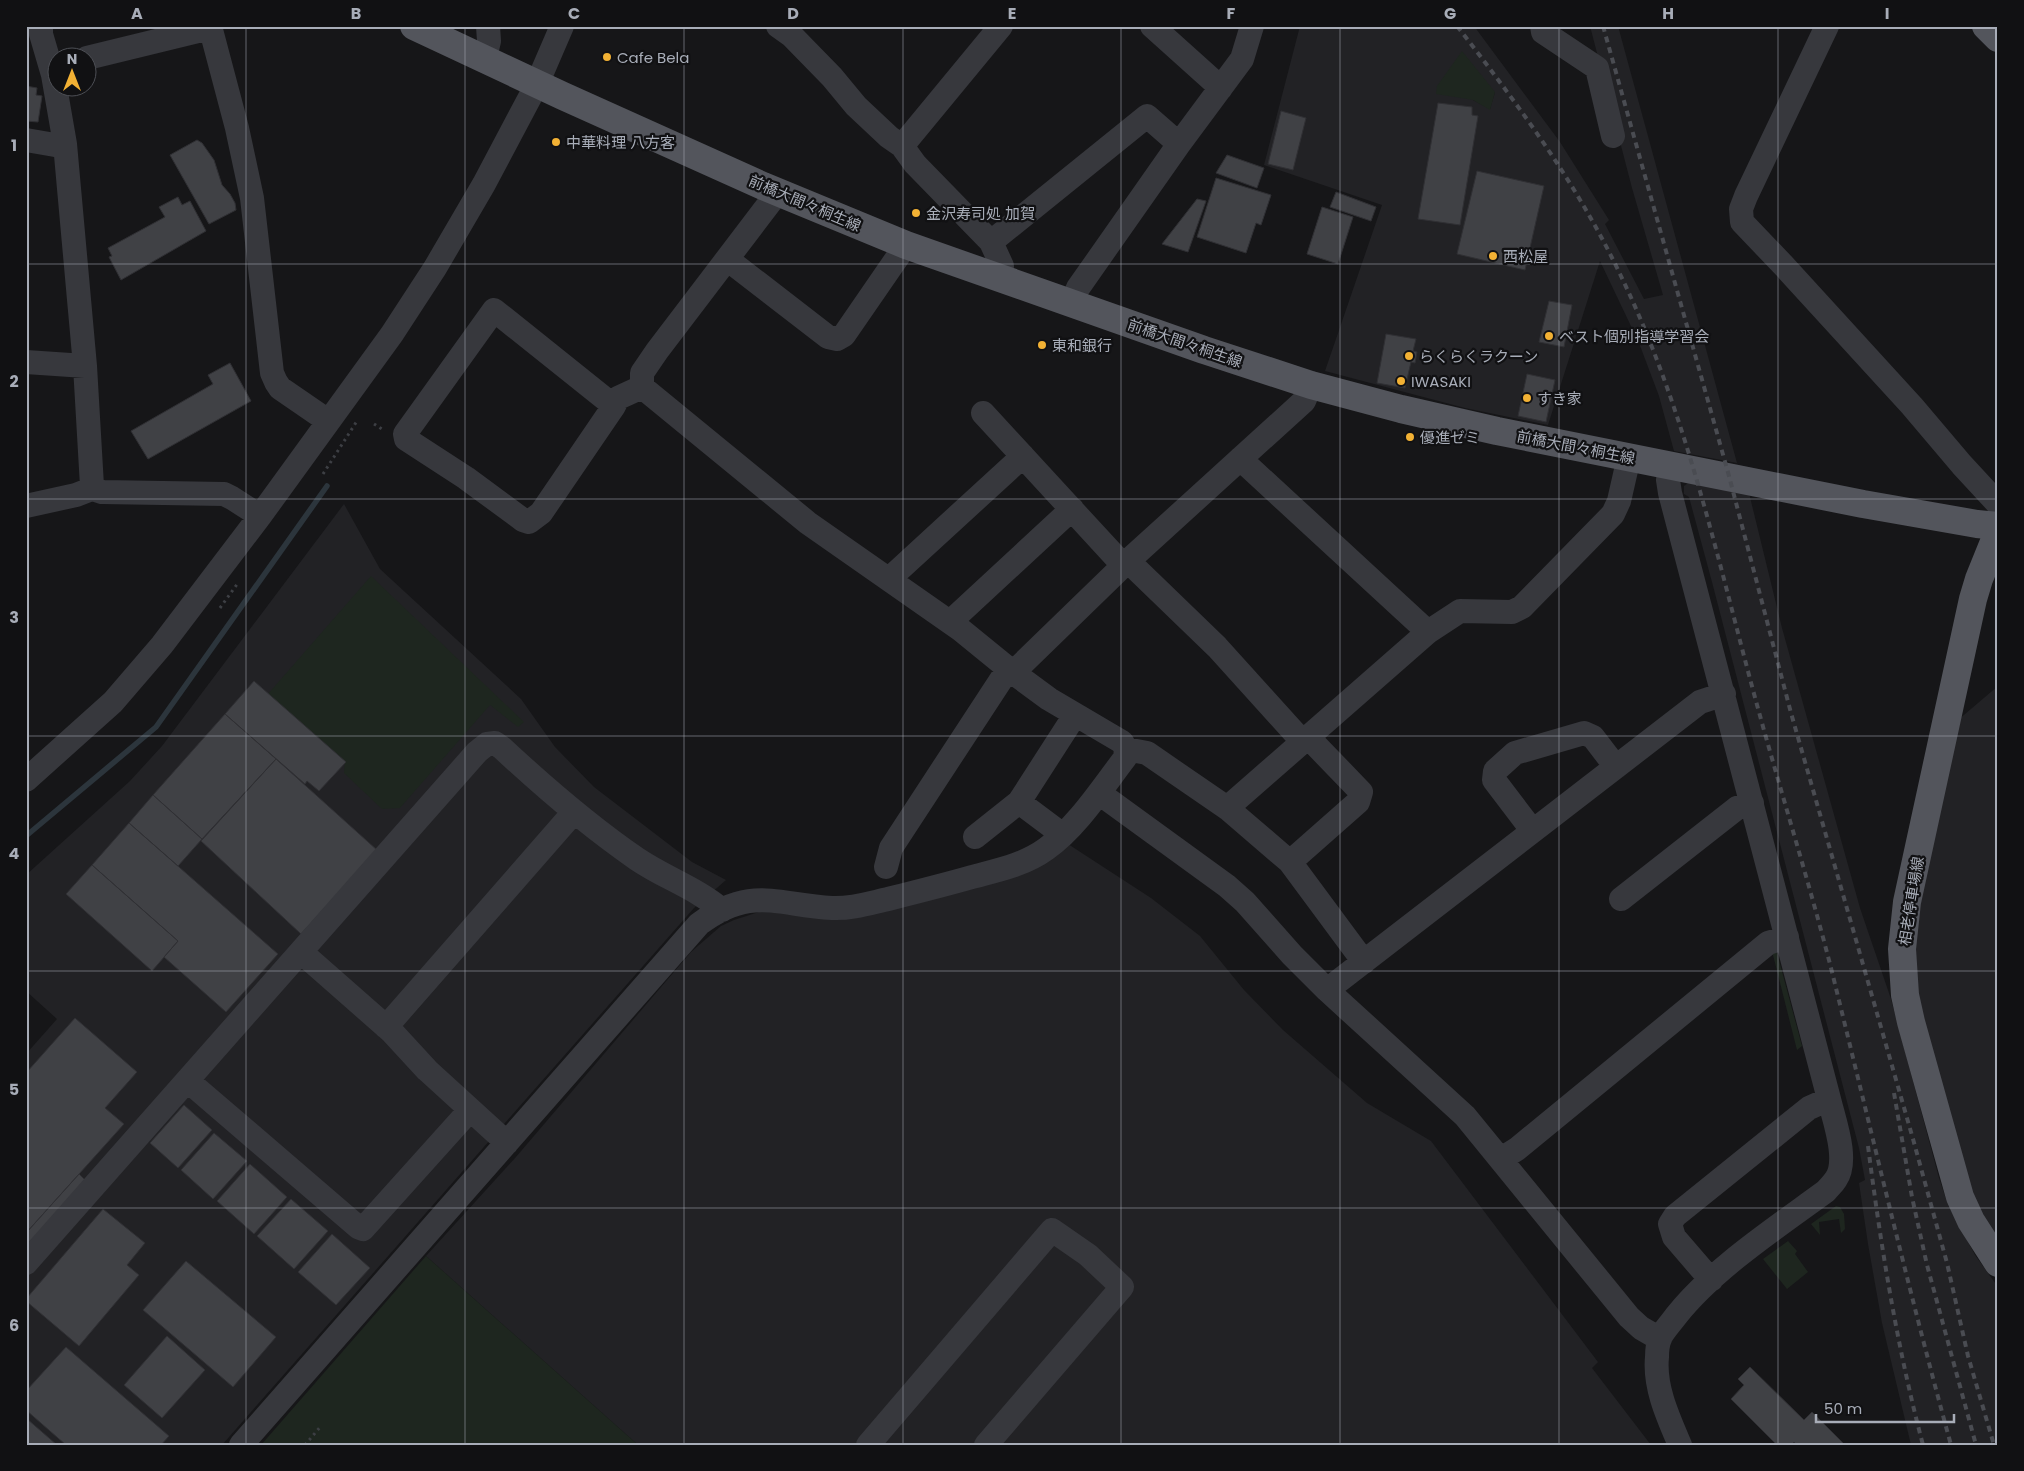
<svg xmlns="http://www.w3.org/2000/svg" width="2024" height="1471" font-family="Poppins,'Noto Sans JP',sans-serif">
<rect width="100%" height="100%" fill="#161618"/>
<path fill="#222225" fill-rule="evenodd" d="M1300,26H1474L1560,142L1609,220L1605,224L1644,299L1663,295L1632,188L1590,26H1618L1737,463L1674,451L1659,396L1639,343L1600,261L1548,425L1465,408L1325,371L1382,205L1264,165ZM1495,92L1490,109L1473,100Z
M1688,483L1749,493L1782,628L1860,908L1891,999L1939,1178L1947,1202L1975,1255L1998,1287V1445H1911L1882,1323L1868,1244L1859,1183L1865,1180L1859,1148L1712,582L1689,497L1684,494V486Z
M344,504L380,569L521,699L555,747L594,787L692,862L726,880L694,908L222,1445H26V1054L57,1019L26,991V875L130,781L162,746Z
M1998,686V1248L1973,1211L1914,994L1916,939L1923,886L1958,720Z
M1068,844L1151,898L1200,936L1244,990L1283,1030L1367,1103L1431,1141L1598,1362L1592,1368L1651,1445H638L426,1256L516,1157L691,952L721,926L734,920L762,911L839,920L921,902Z"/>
<path fill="#1e261f" d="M1462,51L1495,92L1490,110L1473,100L1436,94L1437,86Z
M371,576L524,722L518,727L490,705L400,808L382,809L344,773L345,761L268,694Z
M1772,951L1777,953L1802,1046L1797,1050L1773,955L1770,952Z
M1836,1206L1840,1207L1844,1214L1845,1229L1841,1233L1839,1219L1819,1222L1820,1235L1811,1224Z
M1788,1241L1797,1251L1795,1254L1808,1272L1787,1289L1763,1259Z
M426,1256L638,1445H261Z"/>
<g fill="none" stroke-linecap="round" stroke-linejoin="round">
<path stroke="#2c353c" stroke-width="5.5" d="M26,836L156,727L327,486"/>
</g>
<path fill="#404145" stroke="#303034" d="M26,86L37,88L36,95L42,96L38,122L26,121Z
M1438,103L1472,107V115L1478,116L1460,225L1418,219Z
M1281,111L1306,118L1293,170L1268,164Z
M197,140L202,143L214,160L222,185L230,194L235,203L236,210L209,224L170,155Z
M1227,155L1264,168L1257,188L1216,173Z
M1477,171L1544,186L1525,270L1457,254Z
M1216,178L1271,195L1261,225L1256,223L1246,253L1197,237Z
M1336,192L1376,207L1371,221L1330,207Z
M178,197L182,205L190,201L206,231L121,280L109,257L112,256L108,248L165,217L159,207Z
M1197,199L1206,201L1188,252L1162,244Z
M1322,207L1353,217L1338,264L1307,254Z
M1549,301L1572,305L1564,347L1539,342Z
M1386,334L1416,339L1413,351L1417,352L1415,363L1411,362L1405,388L1377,383Z
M230,363L251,401L148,459L131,431L213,384L208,375Z
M1527,374L1555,380L1546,422L1518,416Z
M254,681L346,762L319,791L307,781L305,784L225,714Z
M225,714L276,759L202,839L153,795Z
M276,759L377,850L301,934L201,841Z
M153,795L202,839L178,866L129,823Z
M129,823L278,954L226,1012L164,957L178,941L92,865Z
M92,865L178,941L152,971L66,894Z
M75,1018L137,1072L105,1108L124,1124L26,1233V1073Z
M184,1105L212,1130L178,1168L150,1143Z
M214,1133L247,1161L213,1199L181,1170Z
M250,1164L287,1197L254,1234L217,1201Z
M79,1174L98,1193L26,1275V1233Z
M291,1199L328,1231L294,1269L257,1236Z
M103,1209L145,1243L127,1265L139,1275L79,1346L26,1301V1299Z
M332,1234L370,1268L336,1305L298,1272Z
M186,1261L276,1337L233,1387L143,1310Z
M167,1336L205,1370L162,1418L124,1385Z
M66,1347L169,1436L161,1445H66L26,1410V1391Z
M1750,1367L1804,1420L1812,1412L1845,1445H1797L1794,1442L1792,1445H1777L1731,1399L1744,1385L1738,1379Z
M26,1418L57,1445H26Z"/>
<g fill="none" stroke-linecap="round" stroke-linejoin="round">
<path stroke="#3d3f44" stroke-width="3" stroke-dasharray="2.5 4" stroke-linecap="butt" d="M374,424L385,431
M323,474L357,421
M220,608L238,583
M305,1445L321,1426"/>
<path stroke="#37383d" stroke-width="24" d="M41,26V34L53,75
M210,26L237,128L252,198L272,373L276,382L280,388L328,421
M778,26L792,36L832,77L856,106L889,137L902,146L915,164L991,242L1002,266L999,278
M1152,26L1221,88
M1542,26L1543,32L1597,68L1613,136
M1827,26L1746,196L1741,209L1742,222L1785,267L1912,406L1962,465L1998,504
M87,58L210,28
M485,58L489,41L488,26
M58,67L53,75L65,144L85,366L92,486L96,490L102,492L224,494L232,498L260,516
M26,140L55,145L65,144
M902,146L1001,26
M991,242L1147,116L1179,144
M727,259L828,337L837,339L844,335L906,245
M1071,304L1078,288L1179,144L1242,59L1252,26
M26,362L85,366
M614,406L494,310L405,434L406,439L466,478L523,520L529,522L541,513L614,406L618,398L642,387
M983,413L1123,565
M1241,458L1249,467L1428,632
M1670,465L1668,480L1670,493L1829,1099C1834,1120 1849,1160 1836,1179C1833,1184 1829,1187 1826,1191C1777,1227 1713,1269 1676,1316C1671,1323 1664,1330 1660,1338C1658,1343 1657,1351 1657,1357C1654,1387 1668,1417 1680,1445
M26,506L76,495L94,488
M1128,561L1217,647L1302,741
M889,579L1023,456
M950,622L1072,509
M1015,674L1022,664L1128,561L1304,401L1311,385
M1126,749L1147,753L1227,808L1290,862L1364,962
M26,780L113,702L162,645L260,516L392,334L435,268L484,184L537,84L562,26
M1099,793L1227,886L1245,902L1292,955L1327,990L1465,1116L1629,1317L1641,1328L1660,1339
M1019,802L1063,835
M1227,808L1428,632L1460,611L1512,612L1522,607L1613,514L1619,501L1629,457
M1532,830L1494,780L1495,771L1515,753L1584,733L1593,737L1616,767
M975,837L1019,802L1075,715
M1290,862L1358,802L1361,792L1307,736
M886,867L891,848L1008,669
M1621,899L1737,808L1752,803
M301,952L392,1032L427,1070L507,1143
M1327,990L1700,702L1724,694
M386,1027L574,812
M188,1081L358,1227L363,1229L470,1110
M1501,1159L1517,1149L1768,943L1787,937
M26,1263L477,752L487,744L495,743L502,748C545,788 589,826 637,859C665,878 696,888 722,910
M1711,1280L1674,1237L1670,1224L1675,1216L1809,1108L1829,1099
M241,1445L699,924C751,885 776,905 832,908C851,909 870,903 888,899C916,892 944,885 972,877C998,870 1024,865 1046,849C1077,827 1102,788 1125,758L1126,749L1122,742L1049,699L1015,674L961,630L808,523L642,387V373L657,351L778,192
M868,1445L1052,1230L1088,1255L1122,1287L986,1445"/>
<path stroke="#53555c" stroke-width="28" d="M414,26L563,96L763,186L906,245L1204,350L1311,385L1401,409L1497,431L1863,504L1977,524L1998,526
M1986,26L1998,38
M1998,532L1979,579L1973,599L1907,902L1902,949L1905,995L1911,1022L1960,1197L1971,1221L1998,1263"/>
<path stroke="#4a4c52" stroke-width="4" stroke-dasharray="6 5" stroke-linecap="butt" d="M1457,26C1519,106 1576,182 1620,274C1689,416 1720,572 1762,723C1785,806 1811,889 1832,972C1871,1130 1908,1288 1951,1445
M1603,26L1729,476L1791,713L1913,1139L1947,1263L1968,1356L1994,1445
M1894,1093L1912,1197L1927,1265L1976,1445
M1868,1146C1881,1247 1897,1347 1923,1445"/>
</g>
<path fill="none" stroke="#a8adb8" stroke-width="1" stroke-opacity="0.55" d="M246,26V1445M465,26V1445M684,26V1445M903,26V1445M1121,26V1445M1340,26V1445M1559,26V1445M1778,26V1445M26,264H1998M26,499H1998M26,736H1998M26,971H1998M26,1208H1998"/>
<g fill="#f2b134" stroke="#111113" stroke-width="2">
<circle cx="607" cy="57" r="5"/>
<circle cx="556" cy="142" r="5"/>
<circle cx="916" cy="213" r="5"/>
<circle cx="1493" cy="256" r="5"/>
<circle cx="1549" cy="336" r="5"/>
<circle cx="1042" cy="345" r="5"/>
<circle cx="1409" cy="356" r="5"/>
<circle cx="1401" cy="381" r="5"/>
<circle cx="1527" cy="398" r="5"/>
<circle cx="1410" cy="437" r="5"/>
</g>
<g text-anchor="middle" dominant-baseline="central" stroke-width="4.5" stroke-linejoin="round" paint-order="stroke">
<g font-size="15" fill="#a8adb8" stroke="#111113" text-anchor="start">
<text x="617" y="57">Cafe Bela</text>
<text x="566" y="142">中華料理 八方客</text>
<text x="926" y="213">金沢寿司処 加賀</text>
<text x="1503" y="256">西松屋</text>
<text x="1559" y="336">ベスト個別指導学習会</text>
<text x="1052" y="345">東和銀行</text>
<text x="1419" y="356">らくらくラクーン</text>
<text x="1411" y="381">IWASAKI</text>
<text x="1537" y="398">すき家</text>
<text x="1420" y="437">優進ゼミ</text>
</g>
<g font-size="15" fill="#a8adb8" stroke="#111113">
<text transform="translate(805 203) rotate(23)">前橋大間々桐生線</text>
<text transform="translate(1185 343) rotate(19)">前橋大間々桐生線</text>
<text transform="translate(1576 447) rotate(11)">前橋大間々桐生線</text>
<text transform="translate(1911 901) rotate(-81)">相老停車場線</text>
</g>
</g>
<rect width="2024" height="1471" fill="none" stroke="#111113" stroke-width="55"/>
<g transform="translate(72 72)"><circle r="24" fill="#111113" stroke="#4d4f55"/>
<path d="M0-4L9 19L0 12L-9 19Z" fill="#f2b134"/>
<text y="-8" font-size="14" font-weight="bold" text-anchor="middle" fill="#a8adb8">N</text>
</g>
<path d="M1816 1414v8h138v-8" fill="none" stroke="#a8adb8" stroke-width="2.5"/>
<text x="1824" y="1414" font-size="15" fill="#a8adb8" stroke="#111113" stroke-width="4" paint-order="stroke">50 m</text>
<rect x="28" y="28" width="1968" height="1416" fill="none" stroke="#a8adb8" stroke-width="2"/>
<g font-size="16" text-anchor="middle" font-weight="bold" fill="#a8adb8">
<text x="137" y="19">A</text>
<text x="356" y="19">B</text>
<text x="574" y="19">C</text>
<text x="793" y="19">D</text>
<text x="1012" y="19">E</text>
<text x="1231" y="19">F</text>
<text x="1450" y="19">G</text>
<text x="1668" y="19">H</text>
<text x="1887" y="19">I</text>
<text x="14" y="151">1</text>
<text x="14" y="387">2</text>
<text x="14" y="623">3</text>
<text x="14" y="859">4</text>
<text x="14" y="1095">5</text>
<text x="14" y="1331">6</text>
</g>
</svg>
